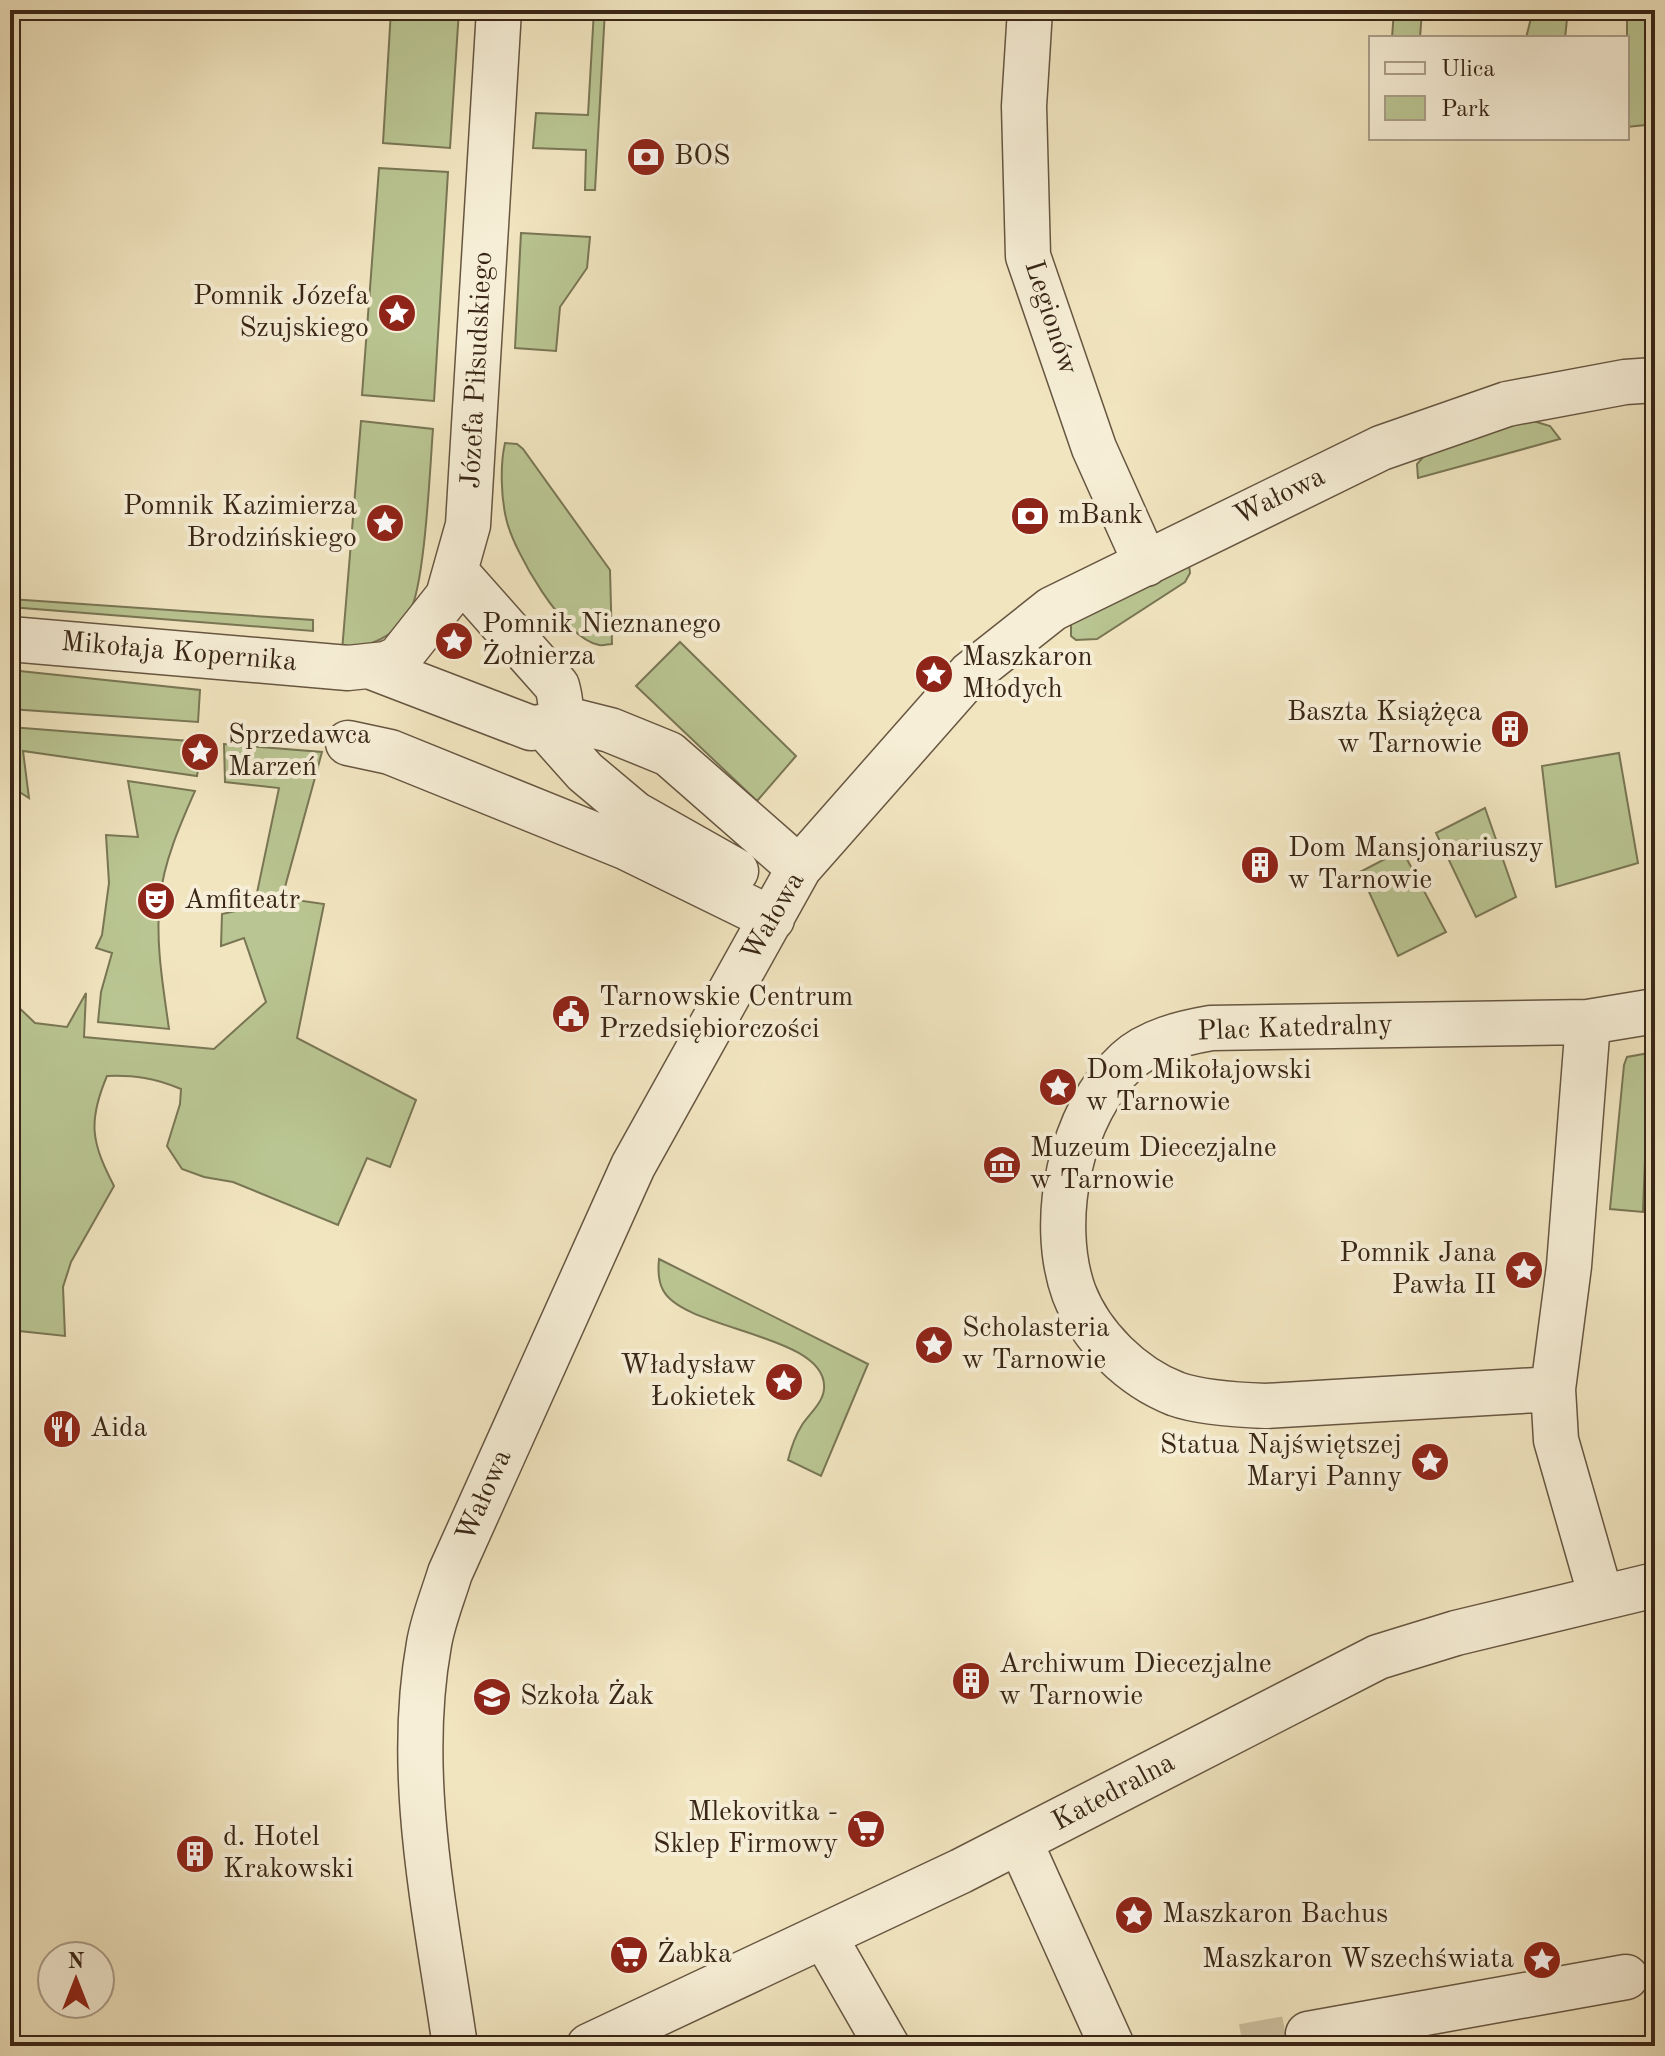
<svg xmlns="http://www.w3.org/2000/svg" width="1665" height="2056" font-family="'Old Standard TT',serif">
<rect width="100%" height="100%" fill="#f1e5c0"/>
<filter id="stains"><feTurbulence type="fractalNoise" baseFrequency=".0025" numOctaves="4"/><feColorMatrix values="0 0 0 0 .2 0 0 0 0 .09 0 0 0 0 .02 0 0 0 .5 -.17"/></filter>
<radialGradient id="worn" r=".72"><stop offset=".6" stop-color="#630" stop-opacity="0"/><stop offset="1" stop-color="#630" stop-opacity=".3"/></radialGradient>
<path fill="#b9c592" stroke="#797654" stroke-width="2" d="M391,10H459L450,148L383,143Z
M594,10H605L595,190H585L586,150L533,148L536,113L588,115Z
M1394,10H1422L1420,38H1392Z
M1533,10H1568L1565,38H1526Z
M1627,10H1655V124L1627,127Z
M379,168L448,172L434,401L362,395Z
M521,233L590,237L587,268L560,307L556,351L515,348Z
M1530,420L1550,426L1560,439L1418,478L1417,464L1433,446Z
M361,421L433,429C430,466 425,588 409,613C392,639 371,645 342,651Z
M505,443L517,444L523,449L610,570L612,644C608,644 604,646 599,645C564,639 513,551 506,518C501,496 500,465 505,443Z
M1189,565L1190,573L1185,582L1097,639L1076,640L1071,636V623Z
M10,599L313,620V631L10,607Z
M680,642L796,756L757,801L636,686Z
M10,670L200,690L198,722L10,709Z
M10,727L202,742L197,776L23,751L29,798L10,786Z
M224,744L322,752L282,898L324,904L297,1038L416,1100L390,1167L367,1158L338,1225L233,1182L204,1177L182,1169L167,1146L180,1104L181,1089C155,1078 134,1075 107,1076C87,1123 92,1143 114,1186L71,1262L63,1287L65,1336L10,1330V999L35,1023L67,1027L86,993L84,1037L214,1049L266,1002L244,938L221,946L222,914L254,907L279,788L225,782Z
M1619,753L1638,863L1556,887L1542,766Z
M128,781L195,791C180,825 164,861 160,898C155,941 163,986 169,1029L98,1022L101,992L112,953L96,948L102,935L109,883L106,835L138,837Z
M1485,808L1516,897L1476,917L1436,833Z
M1402,850L1446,932L1398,956L1360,872Z
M1649,1053L1643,1212L1610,1209L1624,1065L1627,1057Z
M659,1259L868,1364L821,1476L788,1460C791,1448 795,1436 802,1425C809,1414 823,1403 824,1389C829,1334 684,1331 663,1290C658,1281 658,1269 659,1259Z"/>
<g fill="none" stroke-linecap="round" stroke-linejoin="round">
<path stroke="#ccbf9e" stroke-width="44" stroke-dasharray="44 22" stroke-linecap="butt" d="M1243,2046L1308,2034"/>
<defs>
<path id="minor" d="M1030,10L1024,106L1028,256L1094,448L1146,564
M10,639L348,668L386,664L399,658L448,596L468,525L499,10
M369,666L531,728C562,726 564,712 557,686L456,572
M558,717L610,730L669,754L799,868
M545,727L585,772L635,814L736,871
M348,743L390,752L625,847L772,919
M1588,1022L1569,1266L1553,1389L1556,1440L1601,1597
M1553,1389L1266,1406C1239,1405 1201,1403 1176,1394C1132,1377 1091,1337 1074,1293C1048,1221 1070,1113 1127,1061C1149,1041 1182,1033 1211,1028L1588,1022L1655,1011
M1020,1842L1112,2046
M824,1936L887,2046
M1308,2034L1626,1977
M455,2046C436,1914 405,1777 429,1644C433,1620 443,1596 450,1573L633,1166L799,868L970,674L1052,609L1381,448L1507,404L1625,382L1655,380
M589,2046L961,1871L1378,1657L1456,1633L1655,1585"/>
</defs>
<use href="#minor" stroke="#675641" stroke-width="47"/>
<use href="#minor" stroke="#f6eed6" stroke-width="44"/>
</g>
<defs>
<symbol id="bank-disc" viewBox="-11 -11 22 22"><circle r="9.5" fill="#8f2418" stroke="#f6eed6"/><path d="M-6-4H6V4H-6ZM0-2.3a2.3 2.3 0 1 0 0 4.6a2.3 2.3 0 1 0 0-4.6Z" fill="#fff"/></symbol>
<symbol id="sight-disc" viewBox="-11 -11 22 22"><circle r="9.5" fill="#8f2418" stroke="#f6eed6"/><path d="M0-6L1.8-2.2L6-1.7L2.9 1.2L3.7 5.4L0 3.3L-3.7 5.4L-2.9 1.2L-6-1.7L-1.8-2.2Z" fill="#fff"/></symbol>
<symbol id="building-disc" viewBox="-11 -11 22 22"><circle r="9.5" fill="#8f2418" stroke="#f6eed6"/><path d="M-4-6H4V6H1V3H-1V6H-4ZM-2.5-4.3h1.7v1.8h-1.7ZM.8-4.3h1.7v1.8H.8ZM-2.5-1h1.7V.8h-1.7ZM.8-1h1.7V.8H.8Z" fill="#fff"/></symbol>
<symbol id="theatre-disc" viewBox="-11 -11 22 22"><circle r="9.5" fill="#8f2418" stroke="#f6eed6"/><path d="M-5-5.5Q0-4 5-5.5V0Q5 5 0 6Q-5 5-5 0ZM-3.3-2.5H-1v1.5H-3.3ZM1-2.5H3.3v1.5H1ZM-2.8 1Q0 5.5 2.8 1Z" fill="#fff"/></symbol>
<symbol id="civic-disc" viewBox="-11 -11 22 22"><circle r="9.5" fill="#8f2418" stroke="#f6eed6"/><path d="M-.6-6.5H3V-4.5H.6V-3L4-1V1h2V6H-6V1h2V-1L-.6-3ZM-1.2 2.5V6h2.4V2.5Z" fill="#fff"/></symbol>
<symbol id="museum-disc" viewBox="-11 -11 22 22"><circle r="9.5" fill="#8f2418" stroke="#f6eed6"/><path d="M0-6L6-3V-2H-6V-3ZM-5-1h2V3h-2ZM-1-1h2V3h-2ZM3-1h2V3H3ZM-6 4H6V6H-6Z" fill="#fff"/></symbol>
<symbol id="restaurant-disc" viewBox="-11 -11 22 22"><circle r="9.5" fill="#8f2418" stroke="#f6eed6"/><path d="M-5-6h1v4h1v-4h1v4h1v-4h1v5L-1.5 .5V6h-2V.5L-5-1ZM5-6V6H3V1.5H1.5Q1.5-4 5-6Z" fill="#fff"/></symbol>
<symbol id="school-disc" viewBox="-11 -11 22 22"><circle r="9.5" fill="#8f2418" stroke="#f6eed6"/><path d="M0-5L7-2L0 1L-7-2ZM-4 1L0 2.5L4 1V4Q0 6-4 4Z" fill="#fff"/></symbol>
<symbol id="supermarket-disc" viewBox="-11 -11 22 22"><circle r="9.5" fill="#8f2418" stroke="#f6eed6"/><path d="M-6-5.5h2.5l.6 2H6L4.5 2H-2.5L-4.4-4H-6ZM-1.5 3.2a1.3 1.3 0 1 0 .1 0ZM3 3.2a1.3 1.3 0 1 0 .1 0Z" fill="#fff"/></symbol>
</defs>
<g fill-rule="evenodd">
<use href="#bank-disc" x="624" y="135" width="44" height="44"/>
<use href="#sight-disc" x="375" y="291" width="44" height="44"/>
<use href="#bank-disc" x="1008" y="494" width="44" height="44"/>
<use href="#sight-disc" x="363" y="501" width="44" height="44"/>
<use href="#sight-disc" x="432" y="619" width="44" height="44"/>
<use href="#sight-disc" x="912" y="652" width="44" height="44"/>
<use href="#building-disc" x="1488" y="707" width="44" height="44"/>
<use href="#sight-disc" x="178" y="730" width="44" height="44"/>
<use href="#building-disc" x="1238" y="843" width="44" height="44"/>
<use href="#theatre-disc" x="134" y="879" width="44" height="44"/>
<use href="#civic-disc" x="549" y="992" width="44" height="44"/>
<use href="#sight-disc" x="1036" y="1065" width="44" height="44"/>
<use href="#museum-disc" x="980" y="1143" width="44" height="44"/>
<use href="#sight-disc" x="1502" y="1248" width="44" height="44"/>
<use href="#sight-disc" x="912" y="1323" width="44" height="44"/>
<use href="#sight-disc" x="762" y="1360" width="44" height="44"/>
<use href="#restaurant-disc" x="40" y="1407" width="44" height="44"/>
<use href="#sight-disc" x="1408" y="1440" width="44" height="44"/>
<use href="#building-disc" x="949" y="1659" width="44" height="44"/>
<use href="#school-disc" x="470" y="1675" width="44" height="44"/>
<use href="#supermarket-disc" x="844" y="1807" width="44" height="44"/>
<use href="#building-disc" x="173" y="1832" width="44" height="44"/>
<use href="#sight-disc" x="1112" y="1893" width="44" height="44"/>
<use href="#supermarket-disc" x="607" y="1933" width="44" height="44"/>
<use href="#sight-disc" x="1520" y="1938" width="44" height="44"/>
</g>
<g text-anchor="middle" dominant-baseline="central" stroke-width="8" stroke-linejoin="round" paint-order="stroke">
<g font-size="28" fill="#392617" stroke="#f6eed6" text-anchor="start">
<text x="674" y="157">BOS</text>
<text x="369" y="297" text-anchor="end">Pomnik Józefa<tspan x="369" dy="32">Szujskiego</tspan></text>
<text x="357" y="507" text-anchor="end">Pomnik Kazimierza<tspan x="357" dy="32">Brodzińskiego</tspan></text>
<text x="1058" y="516">mBank</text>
<text x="482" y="625">Pomnik Nieznanego<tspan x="482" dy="32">Żołnierza</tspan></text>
<text x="962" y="658">Maszkaron<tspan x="962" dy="32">Młodych</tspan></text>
<text x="1482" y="713" text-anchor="end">Baszta Książęca<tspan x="1482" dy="32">w Tarnowie</tspan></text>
<text x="228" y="736">Sprzedawca<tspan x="228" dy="32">Marzeń</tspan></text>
<text x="1288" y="849">Dom Mansjonariuszy<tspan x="1288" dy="32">w Tarnowie</tspan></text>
<text x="184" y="901">Amfiteatr</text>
<text x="599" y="998">Tarnowskie Centrum<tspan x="599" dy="32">Przedsiębiorczości</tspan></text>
<text x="1086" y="1071">Dom Mikołajowski<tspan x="1086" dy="32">w Tarnowie</tspan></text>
<text x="1030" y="1149">Muzeum Diecezjalne<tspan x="1030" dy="32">w Tarnowie</tspan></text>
<text x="1496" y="1254" text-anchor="end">Pomnik Jana<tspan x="1496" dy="32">Pawła II</tspan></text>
<text x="962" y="1329">Scholasteria<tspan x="962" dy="32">w Tarnowie</tspan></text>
<text x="756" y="1366" text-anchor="end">Władysław<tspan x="756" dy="32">Łokietek</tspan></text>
<text x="90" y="1429">Aida</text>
<text x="1402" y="1446" text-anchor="end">Statua Najświętszej<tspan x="1402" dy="32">Maryi Panny</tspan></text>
<text x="999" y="1665">Archiwum Diecezjalne<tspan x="999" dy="32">w Tarnowie</tspan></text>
<text x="520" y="1697">Szkoła Żak</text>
<text x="838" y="1813" text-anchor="end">Mlekovitka -<tspan x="838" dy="32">Sklep Firmowy</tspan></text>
<text x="223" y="1838">d. Hotel<tspan x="223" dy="32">Krakowski</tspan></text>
<text x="1162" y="1915">Maszkaron Bachus</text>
<text x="657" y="1955">Żabka</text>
<text x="1514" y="1960" text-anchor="end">Maszkaron Wszechświata</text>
</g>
<g font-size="28" fill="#392617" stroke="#f6eed6">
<text transform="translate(1050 318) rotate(72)">Legionów</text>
<text transform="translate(478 370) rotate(-87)">Józefa Piłsudskiego</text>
<text transform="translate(1280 497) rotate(-26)">Wałowa</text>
<text transform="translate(179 653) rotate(5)">Mikołaja Kopernika</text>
<text transform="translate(774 917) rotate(-60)">Wałowa</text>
<text transform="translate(1295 1029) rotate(-2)">Plac Katedralny</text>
<text transform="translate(485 1496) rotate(-66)">Wałowa</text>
<text transform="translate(1114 1793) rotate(-28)">Katedralna</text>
</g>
</g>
<rect width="1665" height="2056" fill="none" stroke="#f1e5c0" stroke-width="40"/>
<rect x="12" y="12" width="1641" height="2032" fill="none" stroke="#392617" stroke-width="4"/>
<rect x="20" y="20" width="1625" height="2016" fill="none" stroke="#392617" stroke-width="2"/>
<rect x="1369" y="36" width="260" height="104" fill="#f6eed6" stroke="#aa9e8a" stroke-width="2"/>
<rect x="1385" y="62" width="40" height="12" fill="#f6eed6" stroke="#aa9e8a" stroke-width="2"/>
<text x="1441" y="76" font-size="24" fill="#392617">Ulica</text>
<rect x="1385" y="96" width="40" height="24" fill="#b9c592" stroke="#aa9e8a" stroke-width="2"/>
<text x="1441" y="116" font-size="24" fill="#392617">Park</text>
<g transform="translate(76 1980)"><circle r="38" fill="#f6eed6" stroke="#aa9e8a" stroke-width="2"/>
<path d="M0-6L14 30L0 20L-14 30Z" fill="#8f2418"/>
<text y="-12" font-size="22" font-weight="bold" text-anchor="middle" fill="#392617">N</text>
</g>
<rect width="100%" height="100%" filter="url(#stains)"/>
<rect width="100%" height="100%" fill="url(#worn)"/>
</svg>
